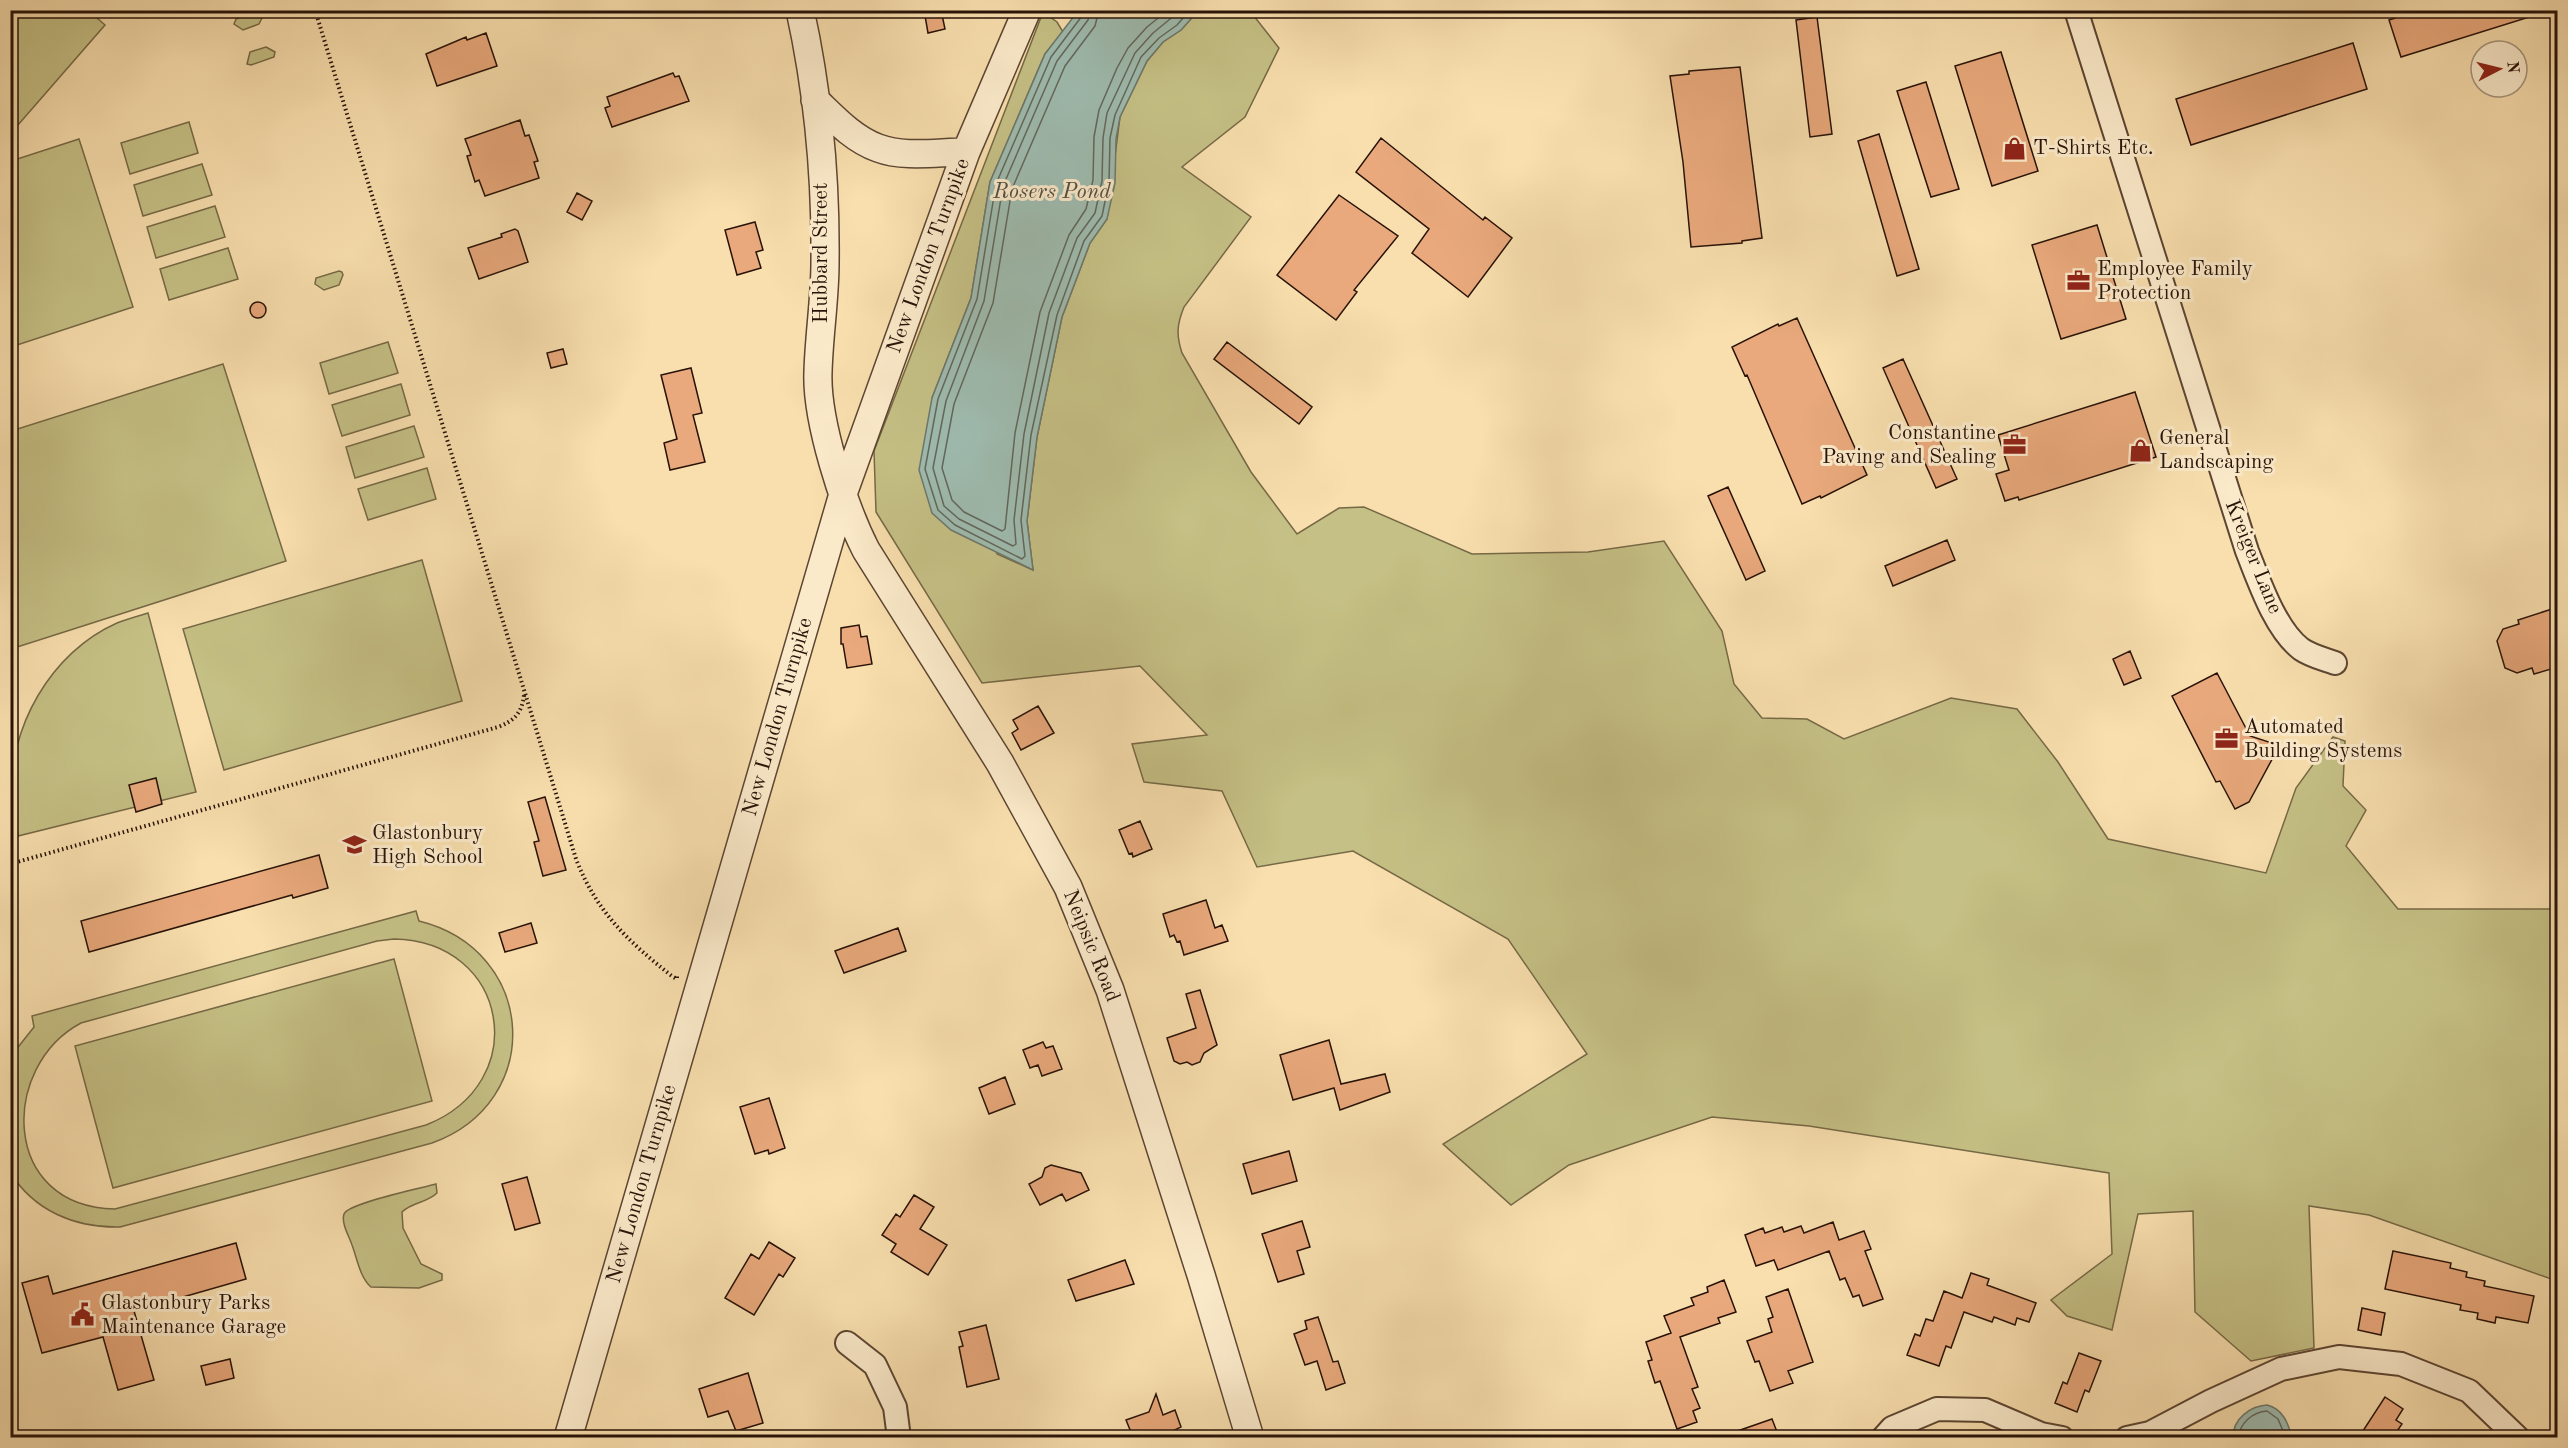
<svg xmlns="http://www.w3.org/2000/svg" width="2568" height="1448" font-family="'Old Standard TT',serif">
<rect width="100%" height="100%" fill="#f9dfae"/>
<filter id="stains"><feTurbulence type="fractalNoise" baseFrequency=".00333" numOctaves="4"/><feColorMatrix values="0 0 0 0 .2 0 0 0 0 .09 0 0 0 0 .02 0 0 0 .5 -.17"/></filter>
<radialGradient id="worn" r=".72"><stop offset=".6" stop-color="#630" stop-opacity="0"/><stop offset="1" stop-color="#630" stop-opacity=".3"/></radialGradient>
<path fill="#c5c085" stroke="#766946" stroke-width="1.5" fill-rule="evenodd" d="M11,10L89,11L105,25L11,133Z
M258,11L263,16L259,24L243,30L234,24L236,19Z
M1198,11H1250L1279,48L1245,117L1182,167L1251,217L1184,307C1177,324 1176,335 1182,353L1251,472L1297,534L1339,508L1364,507L1472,554L1588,552L1664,541L1722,631L1734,684L1762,718L1807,719L1844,739L1951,698L2017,709L2058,762L2108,839L2266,873L2296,788L2333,737L2345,741L2343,786L2366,810L2346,846L2398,909H2557V1281L2369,1215L2309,1206L2314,1348L2251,1361L2195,1312L2193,1211L2138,1214L2112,1330L2067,1316L2051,1300L2112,1254L2109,1173L1809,1126L1712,1117L1569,1165L1511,1205L1443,1144L1587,1054L1508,939L1353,851L1257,867L1222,791L1144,782L1132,744L1207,735L1140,666L982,683L876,512L874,451L1043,12L1057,22L1063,32L1045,54L990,182L971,298L932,398L997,554L1033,570L1027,521L1037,437L1062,317L1090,243L1107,219L1120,117L1147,61L1163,42L1181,30Z
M266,47L275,52L274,57L251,65L247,64L250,52Z
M189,122L198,153L130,174L121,143Z
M79,139L133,307L11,347V161Z
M202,164L212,195L143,216L134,185Z
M215,206L225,237L156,258L147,227Z
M228,248L238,279L169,300L160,269Z
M339,271L342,272L343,275L339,285L324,290L315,284L316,278Z
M388,342L398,373L329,394L320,363Z
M223,364L286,561L11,649V431Z
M401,384L410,415L342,436L332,405Z
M414,426L424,457L355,478L346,447Z
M427,468L436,499L368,520L358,489Z
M422,560L462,701L224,770L183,629Z
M148,613L196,792L18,836C16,824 13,812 12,800C7,729 51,652 117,623C127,619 138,616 148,613Z
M416,911L419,921C537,950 546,1102 432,1143L120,1227C75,1228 34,1211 10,1172L11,1056L34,1027L32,1016ZM394,939C509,941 533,1083 426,1125L115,1209C0,1207 0,1066 81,1023L377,941Z
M394,959L432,1101L113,1188L75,1046Z
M436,1184L437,1193C427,1203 412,1202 402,1212L403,1228L421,1264L442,1274V1280L419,1288L371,1287C360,1278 357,1258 352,1245C349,1236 341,1223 344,1214C348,1203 422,1188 436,1184Z"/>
<path fill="#9ebcb0" stroke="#6e786d" stroke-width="1.5" d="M1078,11H1198L1181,30L1163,42L1147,61L1120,117L1116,139L1115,183L1107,219L1090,243L1062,317L1037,437L1027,521L1033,570L951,530L932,513L919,470L932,398L971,298L990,182L1045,54Z
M2267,1405C2283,1409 2288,1423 2292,1437H2233C2233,1419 2250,1406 2267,1405Z"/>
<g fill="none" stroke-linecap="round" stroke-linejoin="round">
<path stroke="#62675c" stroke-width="1.5" d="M1083,10L1082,16L1051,57L996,184L977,299L938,399L925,469L938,510L955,525L1022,559L1025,556L1021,520L1031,435L1057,315L1084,241L1102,216L1109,182L1110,138L1115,115L1141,57L1159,38L1177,25L1190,10
M1090,10L1088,20L1057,61L1003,186L984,301L946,401L933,468L944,506L959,519L1013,546L1016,544L1014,520L1024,434L1049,313L1077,238L1095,213L1102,181L1103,138L1107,113L1135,53L1153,33L1181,10
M1099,10L1095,26L1065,66L1012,189L993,303L954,404L942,468L952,500L964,512L1002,531L1005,529L1015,433L1040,312L1069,235L1086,209L1093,180L1094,137L1099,110L1117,68L1128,48L1147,27L1168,10
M2239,1438C2239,1423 2253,1412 2267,1411L2278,1419L2286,1438"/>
</g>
<path fill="#e9a97c" stroke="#271208" stroke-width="1.5" d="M924,10H941L945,29L928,33Z
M2420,10H2539V14L2401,57L2389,20Z
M1817,17L1832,134L1810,137L1796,20Z
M486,33L497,66L437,86L426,54L466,37L467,40Z
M2353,43L2367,89L2191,145L2176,99Z
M2001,52L2038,171L1992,186L1955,66Z
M1740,67L1762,238L1742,241V243L1691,247L1683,162L1670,76L1689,74V71Z
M673,73L675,77L679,76L689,101L612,127L605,108L610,106L607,97Z
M1926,82L1959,189L1931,197L1897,91Z
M520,120L525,136L529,135L538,161L534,162L539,178L485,196L479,180L475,182L467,156L471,155L465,139Z
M1879,134L1919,269L1897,276L1858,141Z
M1381,138L1483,220L1485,217L1512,238L1468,297L1412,253L1429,229L1356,172Z
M577,193L592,201L582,220L567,212Z
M1339,195L1398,236L1354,290L1357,292L1336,320L1277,275Z
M755,222L763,250L756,252L761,268L737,275L725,230Z
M2097,225L2126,319L2061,339L2032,245Z
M515,229L518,231L528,262L479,279L468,248L502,237L501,234Z
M250 310a8 8 0 1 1 16 0a8 8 0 1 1-16 0Z
M1797,318L1867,475L1821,498L1820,496L1802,504L1747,375L1745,376L1732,347L1778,324L1779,326Z
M1227,342L1312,407L1299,424L1214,359Z
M563,349L567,364L551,368L547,353Z
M1903,359L1957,479L1936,488L1883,368Z
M691,368L702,413L693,415L705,462L670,470L664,443L677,439L661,375Z
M2135,392L2156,457L2019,500L2018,497L2005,501L1996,474L2009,470L1998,435Z
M1728,487L1765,571L1746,580L1708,496Z
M1947,540L1955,560L1893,586L1885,566Z
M2558,607V667L2534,674L2532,668L2517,673L2505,668L2497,641L2503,629L2519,624L2518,620Z
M859,625L861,637L867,636L872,664L847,668L843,644H841V628Z
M2130,651L2141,678L2124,685L2113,659Z
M2217,673L2250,736L2272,743L2276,752L2249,802L2235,809L2220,781L2216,782L2172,696Z
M1038,706L1054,733L1021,750L1012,733L1018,729L1013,720Z
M156,778L162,804L136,812L129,785Z
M545,797L566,870L543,876L534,842L539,841L528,802Z
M1140,821L1152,849L1133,857L1132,853L1129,854L1119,830Z
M319,855L328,888L293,898L292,895L89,952L81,921Z
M1206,900L1215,928L1222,925L1228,941L1184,955L1180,941L1177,942L1174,935L1170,937L1163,914Z
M531,923L537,943L505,952L499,933Z
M898,928L906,951L844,973L835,951Z
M1200,990L1217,1045L1204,1053L1200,1062L1192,1065L1187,1062L1180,1064L1174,1061L1167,1038L1196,1028L1186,994Z
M1329,1040L1341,1084L1385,1074L1390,1092L1340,1110L1334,1088L1293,1100L1280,1055Z
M1043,1042L1046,1048L1053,1046L1062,1069L1042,1076L1038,1065L1030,1068L1023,1050Z
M1005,1077L1015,1104L989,1114L979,1088Z
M769,1098L785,1148L769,1154L768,1150L755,1154L740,1107Z
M1289,1151L1297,1181L1252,1194L1243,1164Z
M1051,1165L1081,1173L1089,1190L1066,1201L1062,1194L1040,1205L1029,1184L1042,1177L1045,1168Z
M527,1177L540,1223L515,1230L502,1184Z
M914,1195L934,1207L920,1229L947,1245L928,1275L891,1252L896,1244L882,1235L896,1214L900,1217Z
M1302,1221L1310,1247L1297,1251L1304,1274L1278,1282L1262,1234Z
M1833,1222L1839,1240L1864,1231L1871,1249L1865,1251L1883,1299L1863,1306L1859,1295L1853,1297L1845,1278L1840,1280L1829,1251L1778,1270L1774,1260L1756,1266L1745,1235L1763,1228L1765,1233L1782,1227L1784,1232L1801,1226L1804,1233Z
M769,1242L795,1258L783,1277L779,1274L754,1315L725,1298L751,1254L759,1259Z
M236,1243L246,1279L134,1311L154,1380L118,1390L103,1337L42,1353L22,1283L48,1276L53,1294Z
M2393,1251L2451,1263L2450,1268L2467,1272L2466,1277L2485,1281L2484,1286L2534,1296L2528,1323L2496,1317L2495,1323L2477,1319L2478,1313L2460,1310L2461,1305L2385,1289Z
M1125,1260L1134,1284L1076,1301L1068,1280Z
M1971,1273L1989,1279L1987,1285L2036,1303L2029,1322L2017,1318L2015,1325L1994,1317L1992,1322L1964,1312L1951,1348L1946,1346L1939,1366L1907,1355L1915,1334L1920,1336L1926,1319L1933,1321L1944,1291L1962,1298Z
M1724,1280L1736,1312L1718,1318L1720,1323L1680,1337L1698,1387L1692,1389L1700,1408L1693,1411L1697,1422L1677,1429L1660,1381L1655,1383L1648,1361L1652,1360L1646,1342L1671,1333L1664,1316L1694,1305L1691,1298L1708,1292L1707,1287Z
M1788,1289L1813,1362L1788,1371L1793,1383L1770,1391L1759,1361L1755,1362L1747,1341L1772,1332L1768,1319L1773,1317L1766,1297Z
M2362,1308L2385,1313L2381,1335L2358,1330Z
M1318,1317L1333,1362L1338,1361L1345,1383L1326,1390L1317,1361L1305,1365L1294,1334L1307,1329L1305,1321Z
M986,1325L999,1379L967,1387L959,1347L963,1346L959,1332Z
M2079,1353L2101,1361L2089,1392L2085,1390L2077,1412L2055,1403L2063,1382L2067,1384Z
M230,1359L234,1378L206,1385L201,1366Z
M748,1373L763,1423L736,1431L728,1411L708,1417L699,1389Z
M1156,1394L1163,1415L1175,1410L1181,1427L1161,1437H1133L1126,1420L1149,1412Z
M2385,1397L2403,1409L2396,1420L2402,1424L2393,1437H2359Z
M1772,1419L1779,1437H1727L1726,1435Z"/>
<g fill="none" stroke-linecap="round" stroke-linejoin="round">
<defs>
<path id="minor" d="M2076,10L2247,551C2259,581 2275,629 2301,649C2311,656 2324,659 2335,663
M847,1343L875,1365L895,1407L899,1438
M1883,1438L1892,1428L1937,1409L1985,1410L2041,1434L2062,1438
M2127,1438L2150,1433L2211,1401L2281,1369L2339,1357L2401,1364L2469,1391L2518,1438"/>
<path id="tertiary" d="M800,10C818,92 826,179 825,263C825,299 819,335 818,372C816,420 844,507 866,550L1000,763L1068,887L1110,990L1201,1275L1250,1438
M815,100C834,118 853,139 878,148C904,158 938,152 966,152
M568,1438L843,494L966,152L1027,10"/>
</defs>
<use href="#minor" stroke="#5c4532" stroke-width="26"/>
<use href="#tertiary" stroke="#5c4532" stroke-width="30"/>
<path stroke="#271208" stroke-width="4" stroke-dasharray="1.5 3" stroke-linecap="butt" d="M315,10L576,859C597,913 629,942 673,977L677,979V976
M10,864L498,727C514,721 522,713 524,695"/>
<use href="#minor" stroke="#fbeaca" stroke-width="22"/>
<use href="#tertiary" stroke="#fbeaca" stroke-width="27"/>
</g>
<defs>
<symbol id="shop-bare" viewBox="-9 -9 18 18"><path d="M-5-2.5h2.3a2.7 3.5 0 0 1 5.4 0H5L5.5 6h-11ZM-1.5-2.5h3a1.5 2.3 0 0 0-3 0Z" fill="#8f2418" stroke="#fbeaca" stroke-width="2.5" paint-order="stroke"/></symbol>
<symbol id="office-bare" viewBox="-9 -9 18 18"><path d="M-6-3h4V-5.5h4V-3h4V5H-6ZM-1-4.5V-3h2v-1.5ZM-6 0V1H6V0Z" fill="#8f2418" stroke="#fbeaca" stroke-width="2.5" paint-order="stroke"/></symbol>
<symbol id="school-bare" viewBox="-9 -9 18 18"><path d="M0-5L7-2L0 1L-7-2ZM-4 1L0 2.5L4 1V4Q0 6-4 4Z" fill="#8f2418" stroke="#fbeaca" stroke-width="2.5" paint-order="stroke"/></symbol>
<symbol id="civic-bare" viewBox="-9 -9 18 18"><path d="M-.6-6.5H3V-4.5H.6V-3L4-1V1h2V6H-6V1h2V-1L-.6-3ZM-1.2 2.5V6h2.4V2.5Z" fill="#8f2418" stroke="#fbeaca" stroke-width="2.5" paint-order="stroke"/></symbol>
</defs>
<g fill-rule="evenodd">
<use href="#shop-bare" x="1998" y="132" width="33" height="33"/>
<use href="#office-bare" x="2062" y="264" width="33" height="33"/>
<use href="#office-bare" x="1998" y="428" width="33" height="33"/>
<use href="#shop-bare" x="2124" y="434" width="33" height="33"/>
<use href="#office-bare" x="2210" y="722" width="33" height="33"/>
<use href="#school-bare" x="338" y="828" width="33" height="33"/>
<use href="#civic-bare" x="66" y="1298" width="33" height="33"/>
</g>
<g text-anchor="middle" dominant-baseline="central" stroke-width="6" stroke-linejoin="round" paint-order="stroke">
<g font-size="21" fill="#271208" stroke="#fbeaca" text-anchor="start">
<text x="2033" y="148">T-Shirts Etc.</text>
<text x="2097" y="269">Employee Family<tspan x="2097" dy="24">Protection</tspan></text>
<text x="1996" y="433" text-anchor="end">Constantine<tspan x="1996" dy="24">Paving and Sealing</tspan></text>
<text x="2159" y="438">General<tspan x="2159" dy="24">Landscaping</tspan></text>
<text x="2244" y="727">Automated<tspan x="2244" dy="24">Building Systems</tspan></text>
<text x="372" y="833">Glastonbury<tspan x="372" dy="24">High School</tspan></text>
<text x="101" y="1303">Glastonbury Parks<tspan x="101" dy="24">Maintenance Garage</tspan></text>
</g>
<g font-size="21" fill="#271208" stroke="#fbeaca">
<text transform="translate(821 253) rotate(-90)">Hubbard Street</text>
<text transform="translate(929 256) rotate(-70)">New London Turnpike</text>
<text transform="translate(2253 557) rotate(68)">Kreiger Lane</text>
<text transform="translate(778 717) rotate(-74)">New London Turnpike</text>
<text transform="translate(1091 946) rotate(68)">Neipsic Road</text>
<text transform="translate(642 1184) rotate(-74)">New London Turnpike</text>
</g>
<g font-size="22" font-style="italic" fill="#514e43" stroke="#fbeaca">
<text x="1052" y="192">Rosers Pond</text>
</g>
</g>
<rect width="2568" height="1448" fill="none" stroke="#f9dfae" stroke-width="36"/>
<rect x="12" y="12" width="2544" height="1424" fill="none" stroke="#271208" stroke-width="3"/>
<rect x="18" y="18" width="2532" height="1412" fill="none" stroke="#271208" stroke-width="1.5"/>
<g transform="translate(2499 69) rotate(83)"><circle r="28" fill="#fbeaca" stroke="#a6947c" stroke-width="1.5"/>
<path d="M0-4.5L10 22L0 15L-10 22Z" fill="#8f2418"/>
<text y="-9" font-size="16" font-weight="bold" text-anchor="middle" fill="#271208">N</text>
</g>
<rect width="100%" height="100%" filter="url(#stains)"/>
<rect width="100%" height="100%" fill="url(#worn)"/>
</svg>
